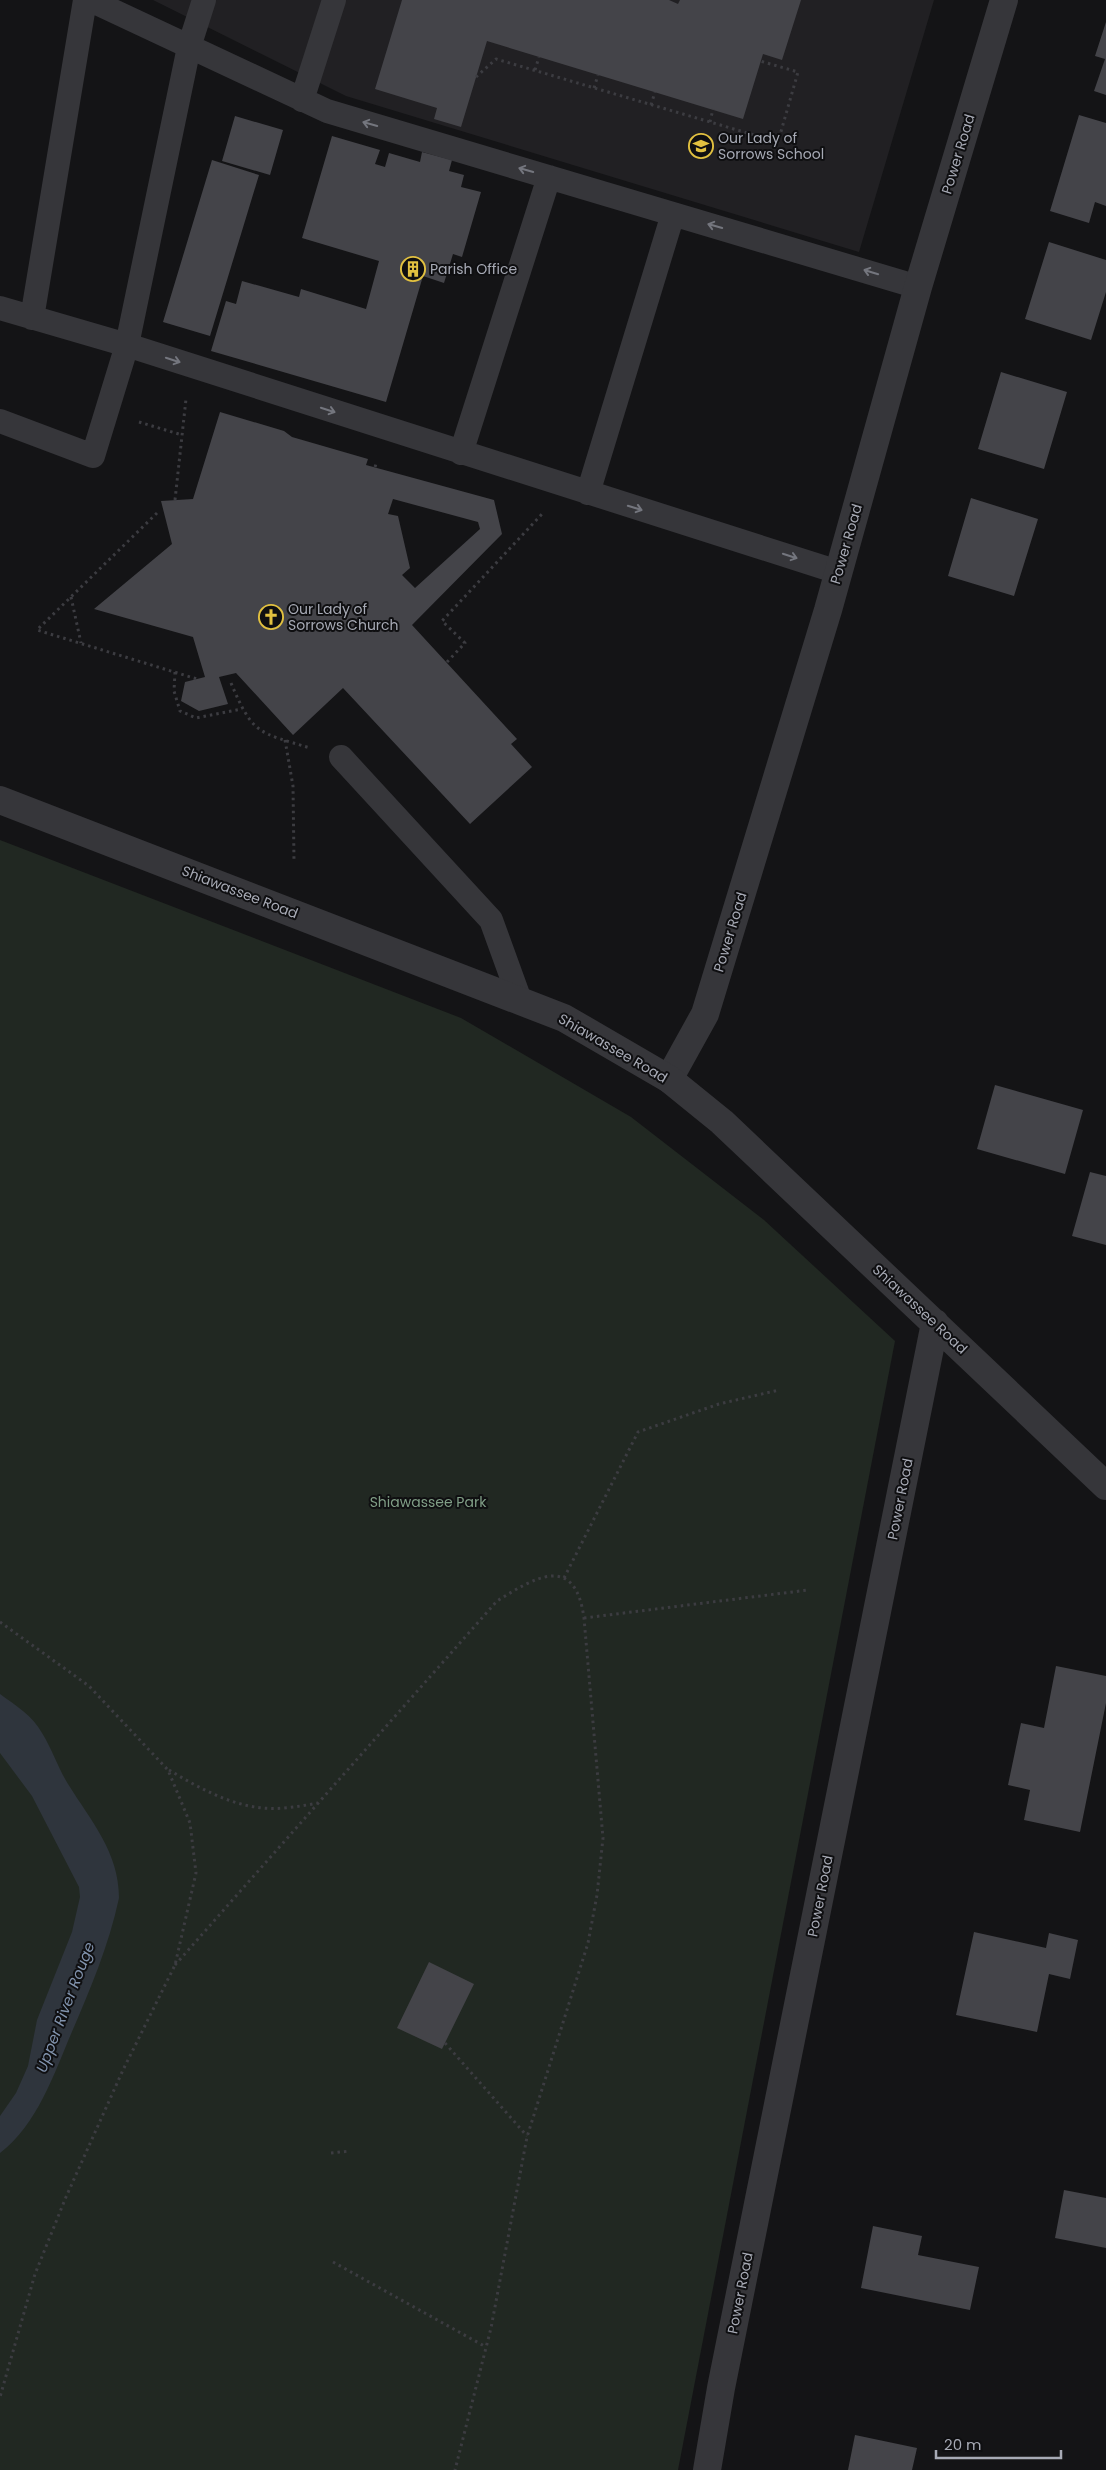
<svg xmlns="http://www.w3.org/2000/svg" width="1106" height="2470" font-family="Poppins,sans-serif">
<rect width="100%" height="100%" fill="#141416"/>
<path fill="#212023" d="M153,0H934L859,252L346,96Z"/>
<path fill="#212822" d="M0,840L461,1018L631,1117L764,1220L895,1341L678,2470H0Z"/>
<path fill="#2f353d" d="M0,1694C15,1705 33,1716 42,1733C52,1749 58,1768 68,1784C91,1821 119,1852 119,1898C109,1945 90,1990 71,2034C54,2074 37,2125 0,2153V2116L16,2093L28,2066L37,2020L72,1932L80,1897L79,1887L32,1796L0,1753Z"/>
<path fill="#444449" fill-rule="evenodd" d="M402,0H669L678,4L680,0H801L782,60L763,54L743,119L487,41L461,127L434,119L437,108L375,89Z
M1106,22V95L1094,91L1105,59L1095,56Z
M1079,115L1106,123V206L1095,202L1089,223L1050,211Z
M235,116L283,130L270,175L222,161Z
M332,136L380,150L375,164L385,167L389,153L420,162L422,152L452,160L449,171L464,175L461,187L481,192L462,257L453,254L444,283L423,276L386,402L211,351L226,301L236,304L242,281L299,297L301,289L366,309L379,261L302,238Z
M212,160L259,175L210,336L163,322Z
M1049,242L1106,260V292L1091,340L1025,319Z
M1001,372L1067,392L1044,469L978,449Z
M220,412L284,431L292,437L368,459L366,465L494,500L502,534L412,625L517,739L511,744L532,767L470,824L343,688L293,735L236,673L219,677L228,704L199,711L181,701L185,682L205,677L193,637L94,609L172,544L161,501L193,499ZM393,499L478,522L480,529L415,588L402,575L410,568L398,516L388,514Z
M971,498L1038,519L1014,596L948,576Z
M995,1085L1083,1110L1065,1174L977,1149Z
M1090,1172L1106,1176V1245L1072,1236Z
M1056,1666L1106,1676V1703L1080,1832L1024,1820L1030,1790L1008,1785L1021,1723L1044,1728Z
M974,1932L1046,1948L1049,1933L1078,1940L1070,1979L1049,1974L1037,2032L956,2015Z
M429,1962L474,1984L442,2049L397,2028Z
M1064,2190L1106,2198V2248L1055,2238Z
M873,2226L922,2236L918,2255L979,2267L970,2310L861,2288Z
M855,2435L917,2448L912,2470H848Z"/>
<g fill="none" stroke-linecap="round" stroke-linejoin="round">
<path stroke="#3c3c41" stroke-width="3" stroke-dasharray="2.5 4" stroke-linecap="butt" d="M535,70L539,57
M476,77L496,59L778,142L798,72L760,61
M594,88L598,75
M651,105L655,92
M710,122L713,109
M139,422L182,435
M375,467L377,461
M175,500L186,399
M157,513L37,630L197,679
M71,597L81,643
M447,662L465,643L442,621L542,514
M175,672L174,691L180,711L196,718L242,709
M231,683C253,735 258,732 310,748
M285,740L293,786L294,861
M564,1578L638,1432L719,1404L779,1390
M584,1618L808,1590
M0,1622L89,1686L168,1770L190,1823L196,1873L175,1965L123,2070L66,2197L35,2274L0,2397
M169,1770C204,1791 242,1812 284,1808C296,1807 307,1805 318,1803
M175,1965L497,1601C534,1578 575,1552 584,1618L603,1838L597,1895L588,1943L527,2137L491,2328L455,2470
M445,2043L527,2136
M331,2153L350,2151
M333,2262L486,2347"/>
<path stroke="#36363a" stroke-width="24" d="M90,0L327,111L918,287
M302,100L334,0
M0,308L127,345L838,572
M32,318L85,0
M0,421L93,456L127,345L189,47L204,0
M461,453L549,177
M588,493L673,214
M341,757L491,920L520,1000"/>
<path stroke="#36363a" stroke-width="28" d="M669,1079L705,1014L828,610L918,287L1004,0"/>
<path stroke="#36363a" stroke-width="28" d="M0,800L564,1018L669,1079L722,1122L1106,1486
M707,2470L721,2388L935,1323"/>
</g>
<defs><path id="oneway-shaft" d="M-6 0H5M1.5-3L5.5 0L1.5 3" fill="none" stroke-width="1.6" stroke-linecap="round" stroke-linejoin="round" transform="scale(1.25)"/></defs>
<g stroke="#74767e">
<use href="#oneway-shaft" transform="translate(370 124) rotate(-164)"/>
<use href="#oneway-shaft" transform="translate(526 170) rotate(-164)"/>
<use href="#oneway-shaft" transform="translate(715 226) rotate(-164)"/>
<use href="#oneway-shaft" transform="translate(871 272) rotate(-163)"/>
<use href="#oneway-shaft" transform="translate(173 360) rotate(18)"/>
<use href="#oneway-shaft" transform="translate(328 410) rotate(18)"/>
<use href="#oneway-shaft" transform="translate(635 508) rotate(17)"/>
<use href="#oneway-shaft" transform="translate(790 556) rotate(18)"/>
</g>
<defs>
<symbol id="school-ring" viewBox="-11 -11 22 22"><circle r="9.5" fill="#0f0f11" stroke="#e2c140" stroke-width="1.5"/><path d="M0-5L7-2L0 1L-7-2ZM-4 1L0 2.5L4 1V4Q0 6-4 4Z" fill="#e2c140"/></symbol>
<symbol id="building-ring" viewBox="-11 -11 22 22"><circle r="9.5" fill="#0f0f11" stroke="#e2c140" stroke-width="1.5"/><path d="M-4-6H4V6H1V3H-1V6H-4ZM-2.5-4.3h1.7v1.8h-1.7ZM.8-4.3h1.7v1.8H.8ZM-2.5-1h1.7V.8h-1.7ZM.8-1h1.7V.8H.8Z" fill="#e2c140"/></symbol>
<symbol id="church-ring" viewBox="-11 -11 22 22"><circle r="9.5" fill="#0f0f11" stroke="#e2c140" stroke-width="1.5"/><path d="M-1.2-6h2.4v3.5h3.3v2.4h-3.3V6h-2.4V-.1h-3.3v-2.4h3.3Z" fill="#e2c140"/></symbol>
</defs>
<g fill-rule="evenodd">
<use href="#school-ring" x="687" y="132" width="28" height="28"/>
<use href="#building-ring" x="399" y="255" width="28" height="28"/>
<use href="#church-ring" x="257" y="603" width="28" height="28"/>
</g>
<g text-anchor="middle" dominant-baseline="central" stroke-width="4" stroke-linejoin="round" paint-order="stroke">
<g font-size="14" fill="#a7aab5" stroke="#0f0f11" text-anchor="start">
<text x="718" y="138">Our Lady of<tspan x="718" dy="16">Sorrows School</tspan></text>
<text x="430" y="269">Parish Office</text>
<text x="288" y="609">Our Lady of<tspan x="288" dy="16">Sorrows Church</tspan></text>
</g>
<g font-size="14" fill="#a7aab5" stroke="#0f0f11">
<text transform="translate(958 154) rotate(-73)">Power Road</text>
<text transform="translate(846 544) rotate(-74)">Power Road</text>
<text transform="translate(240 892) rotate(21)">Shiawassee Road</text>
<text transform="translate(730 932) rotate(-73)">Power Road</text>
<text transform="translate(613 1048) rotate(30)">Shiawassee Road</text>
<text transform="translate(920 1309) rotate(43)">Shiawassee Road</text>
<text transform="translate(900 1499) rotate(-79)">Power Road</text>
<text transform="translate(820 1896) rotate(-79)">Power Road</text>
<text transform="translate(740 2293) rotate(-79)">Power Road</text>
</g>
<g font-size="14" fill="#809e86" stroke="#0f0f11">
<text x="428" y="1502">Shiawassee Park</text>
</g>
<g font-size="15" font-style="italic" fill="#8193ad" stroke="#0f0f11">
<text transform="translate(65 2007) rotate(-69)">Upper River Rouge</text>
</g>
</g>
<path d="M936 2450v8h125v-8" fill="none" stroke="#a7aab5" stroke-width="2.5"/>
<text x="944" y="2450" font-size="15" fill="#a7aab5" stroke="#0f0f11" stroke-width="4" paint-order="stroke">20 m</text>
</svg>
